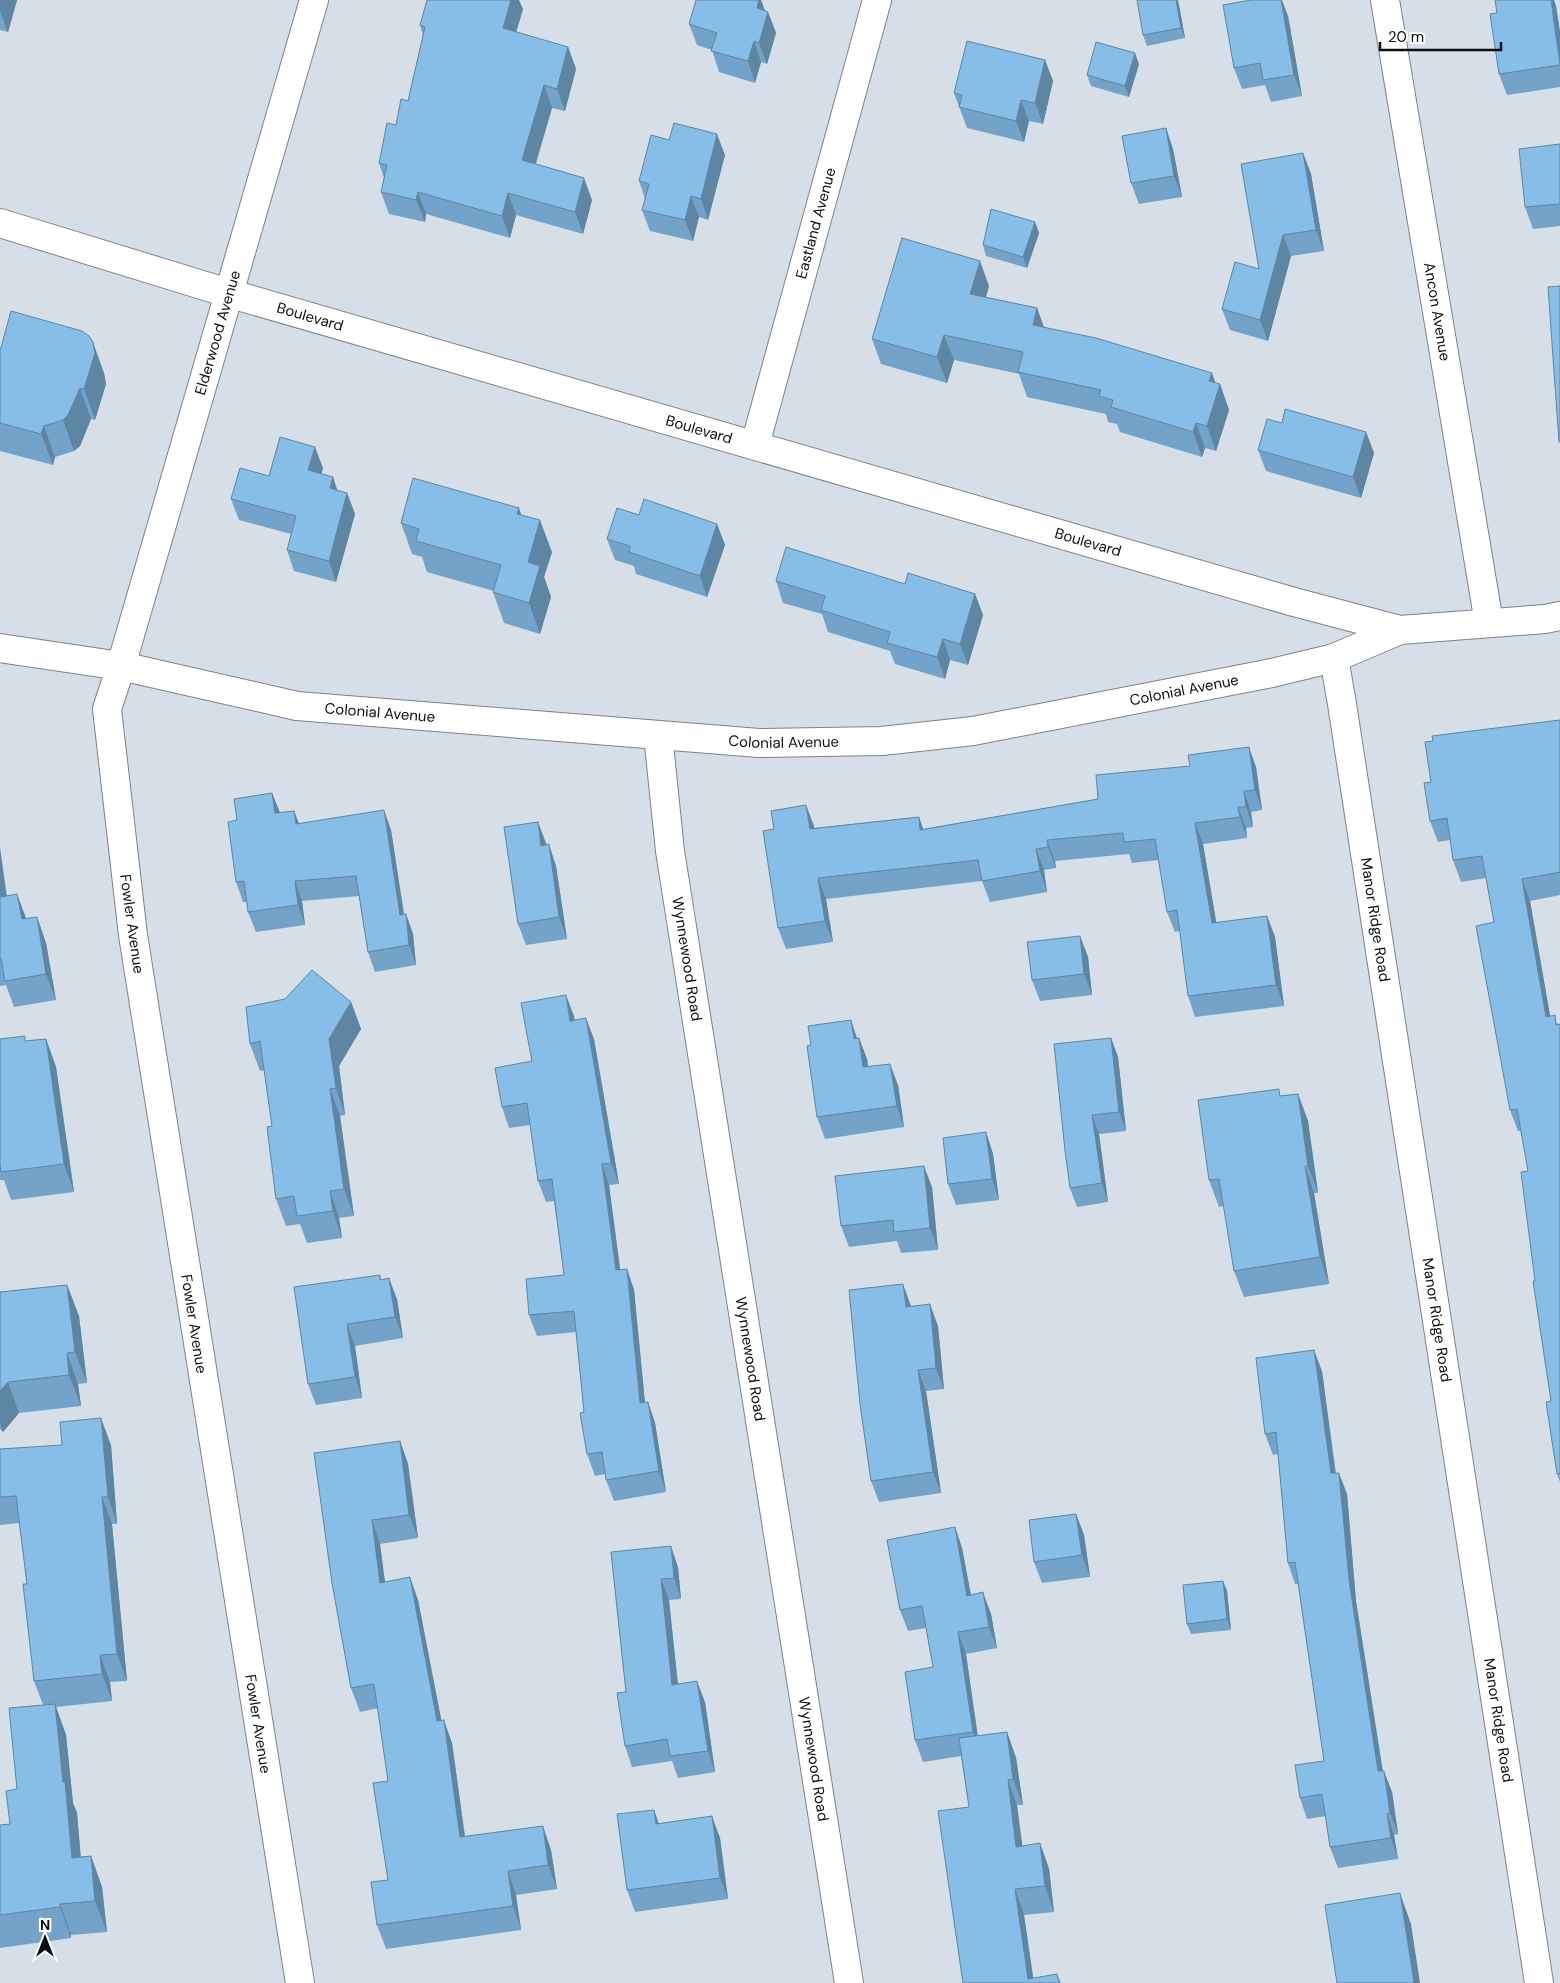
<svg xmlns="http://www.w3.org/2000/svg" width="1560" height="1983" font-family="'DM Sans',sans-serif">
<rect width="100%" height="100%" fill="#d6dfe7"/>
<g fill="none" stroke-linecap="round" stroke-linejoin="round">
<defs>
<g id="minor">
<path id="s1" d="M1385,0L1489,623"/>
<path id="s2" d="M755,445L877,0"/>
<path id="s3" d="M1334,658L1342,704L1539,1983"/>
<path id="s4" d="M658,735L670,851L849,1983"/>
<path id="s5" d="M300,1983L133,935L107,709L121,666L314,0"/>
</g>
<g id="tertiary">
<path id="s6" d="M0,223L228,293L1294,602L1400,630"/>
<path id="s7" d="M0,648L121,666L297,706L759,743L882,741L973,731L1272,673L1334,658L1400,630L1545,619L1560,616"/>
</g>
</defs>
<use href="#minor" stroke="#7b838a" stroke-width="30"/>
<use href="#tertiary" stroke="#7b838a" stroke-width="30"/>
<use href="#minor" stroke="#fff" stroke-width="28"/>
<use href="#tertiary" stroke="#fff" stroke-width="28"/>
</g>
<path fill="#73a3c8" d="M0,0H17L8,32L0,30Z
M696,0H761L765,11L768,12L776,33L767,64L761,62L755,83L719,72L712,50L697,45L689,24Z
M1179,5L1185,38L1147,46L1143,35Z
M1556,6L1560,32V87L1507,95L1499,74Z
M523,9L516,32L568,47L576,69L565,111L552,108L536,164L592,200L583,234L516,215L510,238L426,214L425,222L389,214L381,192L384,178L379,163L396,125L408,101L423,35L420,25Z
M1288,16L1302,96L1271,102L1265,85L1242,89L1234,68Z
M1045,60L1053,81L1043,124L1029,121L1024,142L967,128L954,93Z
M1139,64L1129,97L1091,86L1087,75Z
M1166,128L1173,149L1182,197L1139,204L1131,183Z
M1560,144V226L1533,229L1525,207Z
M1303,153L1311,174L1324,251L1291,256L1268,341L1230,330L1222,309L1259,269Z
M725,155L708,220L699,217L693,241L650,231L642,210L645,199L639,181Z
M1035,222L1039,233L1027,268L986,256L983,245Z
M989,286L986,297L1037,308L1044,327L1220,384L1229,410L1216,451L1205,448L1202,457L1120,432L1117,424L1108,422L1106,414L1027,397L1019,374L954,360L947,383L881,364L872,339Z
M0,351L104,373L106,384L95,420L91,419L80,446L74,451L55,457L53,465L0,451Z
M1282,423L1366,432L1374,453L1361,498L1266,471L1258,450Z
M323,468L321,474L337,490L347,493L355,514L336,582L294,571L287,550L291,534L239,520L231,499L269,476Z
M521,515L552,552L544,577L551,597L540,634L504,623L493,592L494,591L427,572L422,557L412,554L401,523Z
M639,515L717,524L725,545L707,597L636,574L634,566L615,560L607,539Z
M776,581L905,584L975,594L983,615L968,665L950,660L945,679L895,664L890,651L828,632L822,614L783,603Z
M1560,720V895L1530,901L1550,1016L1558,1024H1560V1482L1557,1474L1551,1401L1535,1281L1528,1171L1521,1131H1518L1510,1110L1494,922L1486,878L1461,882L1453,860L1450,840L1438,842L1430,821L1431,782Z
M1256,767L1262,810L1251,812L1253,827L1246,828L1247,838L1203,844L1216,923L1267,916L1275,937L1284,1006L1195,1017L1188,996L1180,931L1175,932L1167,912L1159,860L1132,863L1129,854L1055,861L1056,868L1044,870L1047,892L990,902L982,881L826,899L833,942L786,949L778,928L774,829L806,805L814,828L919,817L923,829L1098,799Z
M272,793L280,813L294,811L299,824L391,830L404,914H406L413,934L416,965L375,972L368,952L359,896L302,901L305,925L256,932L248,912L247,902H243L236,882L237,820Z
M546,843L556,866L567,939L526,945L518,924Z
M0,848L7,896L17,894L26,919L37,917L46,943L56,1000L14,1007L6,985L0,986Z
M1080,936L1088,957L1092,995L1040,1001L1032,980Z
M351,1002L361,1029L339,1066L345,1115L340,1116L354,1216L339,1218L342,1238L307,1243L300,1224L286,1226L276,1199L272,1126L264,1070L260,1071L250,1044Z
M574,1016V1020L594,1039L619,1184L609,1185L620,1269H627L634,1290L645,1402H648L655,1423L666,1492L614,1501L606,1480L605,1474L595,1476L587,1454L584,1412L576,1332L537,1336L529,1315L564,1275L554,1201L546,1202L538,1181L530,1125L509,1128L502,1107L532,1061Z
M857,1038H859L867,1059L868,1066L898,1085L904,1127L825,1139L817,1117Z
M1111,1038L1118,1057L1126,1131L1099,1134L1108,1202L1077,1207L1070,1188Z
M0,1039L27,1041L46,1039L56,1067L74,1192L11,1200L4,1180H0Z
M1298,1094L1308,1121L1318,1193H1314L1329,1284L1244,1297L1234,1271L1224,1206L1219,1207L1209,1180L1281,1096Z
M986,1132L993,1154L999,1200L956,1205L948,1184Z
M932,1187L938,1250L901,1253L897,1241L849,1247L841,1226Z
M380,1275L381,1279L397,1299L403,1338L355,1346L362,1398L316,1405L308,1384Z
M67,1285L79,1316L87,1383L78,1384L81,1406L19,1413L3,1432L0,1429V1292Z
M911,1307L938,1326L944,1389L926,1391L941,1493L879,1502L871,1481Z
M1322,1371L1336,1473L1347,1494L1356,1601L1383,1771L1392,1792L1398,1834L1394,1835L1398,1859L1338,1868L1330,1847L1326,1816L1307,1819L1300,1798L1324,1761L1298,1584H1295L1288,1563L1278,1454L1273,1455L1265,1434Z
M400,1441L408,1464L418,1538L380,1544L385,1582L418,1600L441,1720L452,1743L465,1836L551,1850L557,1889L516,1895L521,1930L386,1949L377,1925L388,1880V1781L378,1708L360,1712L351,1688L332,1583Z
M111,1445L117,1524H112L127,1681L110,1682L112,1701L56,1707L66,1735L73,1803L77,1813L81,1857L91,1856L102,1887L107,1932L71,1935V1938L0,1948V1825L10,1824L17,1789L43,1705L34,1681L27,1584L19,1523L0,1525V1449Z
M1076,1514L1084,1535L1090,1577L1042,1583L1034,1562Z
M955,1527L962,1548L971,1595L991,1614L997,1648L966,1654L978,1736L1007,1732L1016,1758L1023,1805H1017L1022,1846L1040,1843L1049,1869L1054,1912L1024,1915L1033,1978L1057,1974L1061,1983H963L969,1807L961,1756L923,1762L915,1740L933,1667L926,1628L908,1631L900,1610Z
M611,1552L678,1567L681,1599L669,1600L678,1684L705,1702L715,1772L678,1778L672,1761L632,1767L625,1746L626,1692Z
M1223,1581L1227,1591L1231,1630L1191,1634L1187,1624Z
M654,1810L659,1824L720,1838L728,1899L635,1912L627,1890Z"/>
<path fill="#5e85a2" d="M0,0H17L8,32L0,11Z
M511,0H519L523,9L511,50L503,28Z
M759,0H761L767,17L768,12L776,33L767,64L759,43L757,8Z
M1176,0H1178L1179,5L1185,38L1181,28Z
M1281,0H1282L1288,16L1302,96L1294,75Z
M1551,0H1554L1556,6L1560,32V61Z
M754,41L761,62L755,83L748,61Z
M568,47L576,69L565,111L557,89Z
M1135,53L1139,64L1129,97L1125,86Z
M1045,60L1053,81L1043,124L1035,103Z
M544,85L552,108L530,182L522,160Z
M1021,100L1029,121L1024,142L1016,121Z
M1166,128L1173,149L1182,197L1174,176Z
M717,134L725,155L708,220L701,199Z
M1303,153L1311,174L1324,251L1316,230Z
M584,178L592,200L583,234L575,212Z
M418,192L426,214L425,222L416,200Z
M508,193L516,215L510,238L502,216Z
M691,196L699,217L693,241L685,220Z
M1035,222L1039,233L1027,268L1023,257Z
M1283,235L1291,256L1268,341L1260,320Z
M980,261L989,286L979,319L970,294Z
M1037,308L1046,334L1033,325Z
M944,335L954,360L947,383L937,357Z
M93,342L104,373L106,384L95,420L84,389Z
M1212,373L1218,390L1220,384L1229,410L1216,451L1207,426L1209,381Z
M80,388L91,419L80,446L74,451L63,420Z
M1196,423L1205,448L1202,457L1193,432Z
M44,426L55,457L53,465L41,434Z
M1366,432L1374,453L1361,498L1353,477Z
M315,447L323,468L316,492L308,470Z
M333,477L340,498L330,488Z
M347,493L355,514L336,582L329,561Z
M519,508L530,539L517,514Z
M540,520L552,552L544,577L551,597L540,634L529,603L528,562Z
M717,524L725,545L707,597L700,576Z
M975,594L983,615L968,665L960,644Z
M943,639L950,660L945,679L937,657Z
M1249,747L1256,767L1262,810L1255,790Z
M1244,791L1251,812L1253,827L1246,807Z
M272,793L280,813H275Z
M806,805L814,826L818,849L810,829Z
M1238,807L1246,828L1247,838L1240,817Z
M384,810L391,830L407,935L400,915Z
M294,811L302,831L296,824Z
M919,817L926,838L920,830Z
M538,822L546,843L549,867L541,846Z
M1195,823L1203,844L1220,944L1212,923Z
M1047,840L1055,861L1056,868L1048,847Z
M549,844L556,866L567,939L559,917Z
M0,848L10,924L1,897L0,891Z
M1036,849L1044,870L1047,892L1040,871Z
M818,878L826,899L833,942L825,921Z
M1522,879L1530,901L1554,1038L1546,1017Z
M295,881L302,901L305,925L298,905Z
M17,894L27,921L22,919Z
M406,914L413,934L416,965L409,945Z
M1267,916L1275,937L1284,1006L1276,985Z
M37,917L46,943L56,1000L46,974Z
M1080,936L1088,957L1092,995L1084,974Z
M566,995L574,1016L578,1042L570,1021Z
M351,1002L361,1029L339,1066L345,1115L336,1088L329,1039Z
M586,1018L594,1039L619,1184L611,1163Z
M851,1020L858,1041L854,1039Z
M859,1038L867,1059L871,1088L863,1067Z
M1111,1038L1118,1057L1126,1131L1119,1112Z
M46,1039L56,1067L74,1192L64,1164Z
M890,1064L898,1085L904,1127L897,1106Z
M330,1089L340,1116L354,1216L344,1189Z
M1298,1094L1308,1121L1318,1193L1308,1166Z
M1092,1115L1099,1134L1108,1202L1102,1183Z
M986,1132L993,1154L999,1200L992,1179Z
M602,1164L609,1185L623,1291L616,1270Z
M924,1166L932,1187L938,1250L930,1228Z
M1305,1166L1314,1193L1329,1284L1320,1257Z
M330,1191L339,1218L342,1238L333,1211Z
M627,1269L634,1290L647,1424L640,1403Z
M389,1278L397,1299L403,1338L395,1317Z
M903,1284L911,1306L914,1328L906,1307Z
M67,1285L79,1316L87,1383L75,1352Z
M930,1304L938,1326L944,1389L936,1368Z
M347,1324L355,1346L362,1398L355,1377Z
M1314,1350L1322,1371L1338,1495L1331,1473Z
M67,1353L78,1384L81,1406L69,1375Z
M918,1370L926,1391L941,1493L933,1472Z
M8,1382L19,1413L3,1432L0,1423V1391Z
M648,1402L655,1423L666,1492L659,1471Z
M101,1418L111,1445L117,1524L108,1497Z
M400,1441L408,1464L418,1538L409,1515Z
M1339,1473L1347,1494L1356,1601L1386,1793L1378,1771L1349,1580Z
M102,1497L112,1524L127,1681L117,1654Z
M1076,1514L1084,1535L1090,1577L1082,1555Z
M372,1520L380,1544L388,1606L380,1583Z
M955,1527L962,1548L975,1617L967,1596Z
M671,1546L678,1567L681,1599L674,1578Z
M410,1577L418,1600L446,1744L437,1721Z
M661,1579L669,1600L680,1706L672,1685Z
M1223,1581L1227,1591L1231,1630L1227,1619Z
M983,1592L991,1614L997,1648L989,1627Z
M958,1632L966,1654L980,1754L973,1732Z
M100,1655L110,1682L112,1701L102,1674Z
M697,1681L705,1702L715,1772L708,1751Z
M55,1704L66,1735L73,1803L77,1813L83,1889L72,1858L63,1782Z
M444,1720L452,1743L468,1860L460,1837Z
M1007,1732L1016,1758L1023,1805L1013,1779Z
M1384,1771L1392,1792L1398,1834L1390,1813Z
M1008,1780L1017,1805L1026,1873L1016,1847Z
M654,1810L661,1831L656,1824Z
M1387,1814L1394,1835L1398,1859L1391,1838Z
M712,1816L720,1838L728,1899L720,1878Z
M543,1826L551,1850L557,1889L548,1865Z
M1040,1843L1049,1869L1054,1912L1045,1886Z
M91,1856L102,1887L107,1932L95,1901Z
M508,1871L516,1895L521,1930L513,1906Z
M1015,1889L1024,1915L1034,1983L1028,1979Z
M1400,1893L1411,1924L1420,1983H1414Z
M60,1904L71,1935V1938L60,1907Z"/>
<path fill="#86bee8" stroke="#5e85a2" d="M427,0H511L503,28L568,47L557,89L544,85L522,160L584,178L575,212L508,193L502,216L418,192L416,200L381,192L387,165L379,163L387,123L396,125L401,99L408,101L425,27L420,25Z
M696,0H759L757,8L768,12L759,43L754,41L748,61L711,51L717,33L689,24Z
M1137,0H1176L1181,28L1143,35Z
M1251,0H1281L1294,75L1263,80L1260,63L1234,68L1223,5Z
M1495,0H1551L1560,65L1499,74L1490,14L1497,13Z
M967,41L1045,60L1035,103L1021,100L1016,121L959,107L962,95L954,93Z
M1096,42L1135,53L1125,86L1087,75Z
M674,123L717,134L701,199L691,196L685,220L642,210L649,184L639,181L651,135L669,140Z
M1166,128L1174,176L1131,183L1122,136Z
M1560,144V204L1525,207L1519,149Z
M1303,153L1316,230L1283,235L1260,320L1222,309L1235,262L1259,269L1241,164Z
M991,209L1035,222L1023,257L983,245Z
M902,238L980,261L970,294L1037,308L1033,325L1096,338L1212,373L1209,381L1220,384L1207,426L1196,423L1193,432L1111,407L1113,400L1099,396L1101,390L1018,372L1023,352L944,335L937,357L872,339Z
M1560,286V442H1559L1548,287Z
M11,311L82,331L89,336L93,342L95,353L84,389L80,388L68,415L63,420L44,426L41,434L0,423V351Z
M1285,409L1366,432L1353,477L1258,450L1267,419L1282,423Z
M280,437L315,447L308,470L333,477L330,488L347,493L329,561L287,550L296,516L231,499L240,468L269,476Z
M413,478L519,508L517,514L540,520L528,562L540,566L529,603L493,592L501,565L416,541L419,529L401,523Z
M644,499L717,524L700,576L629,552L630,546L607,539L617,508L639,515Z
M786,547L905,584L908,573L975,594L960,644L943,639L937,657L887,643L890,632L821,610L825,596L776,581Z
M1560,720V872L1522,879L1546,1017L1555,1015L1556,1025L1560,1024V1473L1557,1474L1546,1402L1551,1401L1533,1281H1535L1521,1172L1528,1171L1517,1109L1510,1110L1476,926L1494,922L1482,856L1453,860L1447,818L1430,821L1424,783L1431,782L1425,742L1433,741L1432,736Z
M1249,747L1255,790L1244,791L1246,807H1238L1240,817L1195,823L1212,923L1267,916L1276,985L1188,996L1177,910L1167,912L1155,839L1124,842L1123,833L1047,840L1048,847L1036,849L1040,871L982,881L978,860L818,878L825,921L778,928L763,831L774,829L771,811L806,805L810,829L919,817L920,830L1098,799L1096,775L1190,766L1188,755Z
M272,793L275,813L294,811L296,824L384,810L400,915L406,914L409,945L368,952L356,876L295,881L298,905L248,912L244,881L236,882L228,822L237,820L234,799Z
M538,822L541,846L549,844L559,917L518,924L504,827Z
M0,891L1,897L17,894L22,919L37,917L46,974L5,981L1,958L0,959Z
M1080,936L1084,974L1032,980L1027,942Z
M312,970L351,1002L329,1039L336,1088L330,1089L344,1189L330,1191L333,1211L297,1216L294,1196L276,1199L267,1127L272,1126L260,1041L250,1044L246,1007L285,999Z
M566,995L570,1021L586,1018L611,1163L602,1164L616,1270L627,1269L640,1403L648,1402L659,1471L606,1480L602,1452L587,1454L580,1413L584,1412L574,1311L529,1315L526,1279L564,1275L552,1179L538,1181L527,1103L502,1107L495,1068L532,1061L521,1003Z
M851,1020L854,1039L859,1038L863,1067L890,1064L897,1106L817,1117L807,1046L811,1045L808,1026Z
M25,1036V1041L46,1039L64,1164L1,1172L0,1164V1039Z
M1111,1038L1119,1112L1092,1115L1102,1183L1070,1188L1065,1151L1054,1044Z
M1279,1089L1280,1096L1298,1094L1308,1166H1305L1320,1257L1234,1271L1219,1179L1209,1180L1198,1100Z
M986,1132L992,1179L948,1184L943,1138Z
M924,1166L930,1228L894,1232L893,1220L841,1226L835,1176Z
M380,1275V1280L389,1278L395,1317L347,1324L355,1377L308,1384L294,1287Z
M903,1284L906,1307L930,1304L936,1368L918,1370L933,1472L871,1481L860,1404L849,1290Z
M67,1285L75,1352L67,1353L69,1375L8,1382L0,1391V1292Z
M1314,1350L1331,1473H1339L1349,1580L1378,1771H1384L1390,1813L1387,1814L1391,1838L1330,1847L1322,1794L1300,1798L1295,1765L1324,1761L1295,1562L1288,1563L1276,1432L1265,1434L1256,1358Z
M101,1418L108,1497H102L117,1654L100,1655L102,1674L34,1681L23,1584H27L16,1496L0,1497V1449L62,1445L60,1422Z
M400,1441L409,1515L372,1520L380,1583L410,1577L437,1721L444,1720L460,1837L543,1826L548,1865L508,1871L513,1906L377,1925L371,1882L388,1880L373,1783L388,1781L374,1684L351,1688L332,1583L314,1453Z
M1076,1514L1082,1555L1034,1562L1029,1520Z
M955,1527L967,1596L983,1592L989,1627L958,1632L973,1732L915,1740L905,1672L933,1667L922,1606L900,1610L887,1540Z
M671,1546L674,1578L661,1579L672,1685L697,1681L708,1751L670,1756L667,1739L625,1746L617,1693L626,1692L611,1552Z
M1223,1581L1227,1619L1187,1624L1183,1585Z
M55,1704L63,1782H65L72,1858L91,1856L95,1901L60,1904V1907L0,1915V1825L10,1824L6,1791L17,1789L9,1708Z
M1007,1732L1013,1779L1008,1780L1016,1847L1040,1843L1045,1886L1015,1889L1028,1979L1057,1974L1059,1983H963L938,1811L969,1807L959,1738Z
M654,1810L656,1824L712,1816L720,1878L627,1890L617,1814Z
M1400,1893L1414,1983H1337L1325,1905Z"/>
<g text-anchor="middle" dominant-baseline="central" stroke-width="4" stroke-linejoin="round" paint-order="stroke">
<g font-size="15" fill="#0c0f11" stroke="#fff">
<text stroke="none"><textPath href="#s2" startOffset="230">Eastland Avenue</textPath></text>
<text stroke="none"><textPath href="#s1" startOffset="316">Ancon Avenue</textPath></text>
<text stroke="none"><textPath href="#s6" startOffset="324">Boulevard</textPath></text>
<text stroke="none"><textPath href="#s5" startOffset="1681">Elderwood Avenue</textPath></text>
<text stroke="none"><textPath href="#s6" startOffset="729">Boulevard</textPath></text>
<text stroke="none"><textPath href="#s6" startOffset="1134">Boulevard</textPath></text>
<text stroke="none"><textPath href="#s7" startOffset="1196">Colonial Avenue</textPath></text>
<text stroke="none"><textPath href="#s7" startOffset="386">Colonial Avenue</textPath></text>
<text stroke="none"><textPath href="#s7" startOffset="791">Colonial Avenue</textPath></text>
<text stroke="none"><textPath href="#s3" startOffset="265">Manor Ridge Road</textPath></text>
<text transform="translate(132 924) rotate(82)">Fowler Avenue</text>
<text stroke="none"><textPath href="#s4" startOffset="226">Wynnewood Road</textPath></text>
<text stroke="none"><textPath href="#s3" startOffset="670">Manor Ridge Road</textPath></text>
<text transform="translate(194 1324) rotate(81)">Fowler Avenue</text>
<text stroke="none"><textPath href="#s4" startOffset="631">Wynnewood Road</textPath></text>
<text stroke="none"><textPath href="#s3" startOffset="1075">Manor Ridge Road</textPath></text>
<text transform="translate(258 1724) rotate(81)">Fowler Avenue</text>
<text stroke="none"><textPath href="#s4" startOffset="1036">Wynnewood Road</textPath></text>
</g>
</g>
<g transform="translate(45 1938)" stroke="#ffffff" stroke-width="4" paint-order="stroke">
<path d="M0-4L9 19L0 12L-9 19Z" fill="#0c0f11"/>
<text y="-8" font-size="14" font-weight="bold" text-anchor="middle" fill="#0c0f11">N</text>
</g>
<path d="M1380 42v8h121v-8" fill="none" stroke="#0c0f11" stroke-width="2.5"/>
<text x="1388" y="42" font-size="15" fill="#0c0f11" stroke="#ffffff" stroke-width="4" paint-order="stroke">20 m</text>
</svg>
